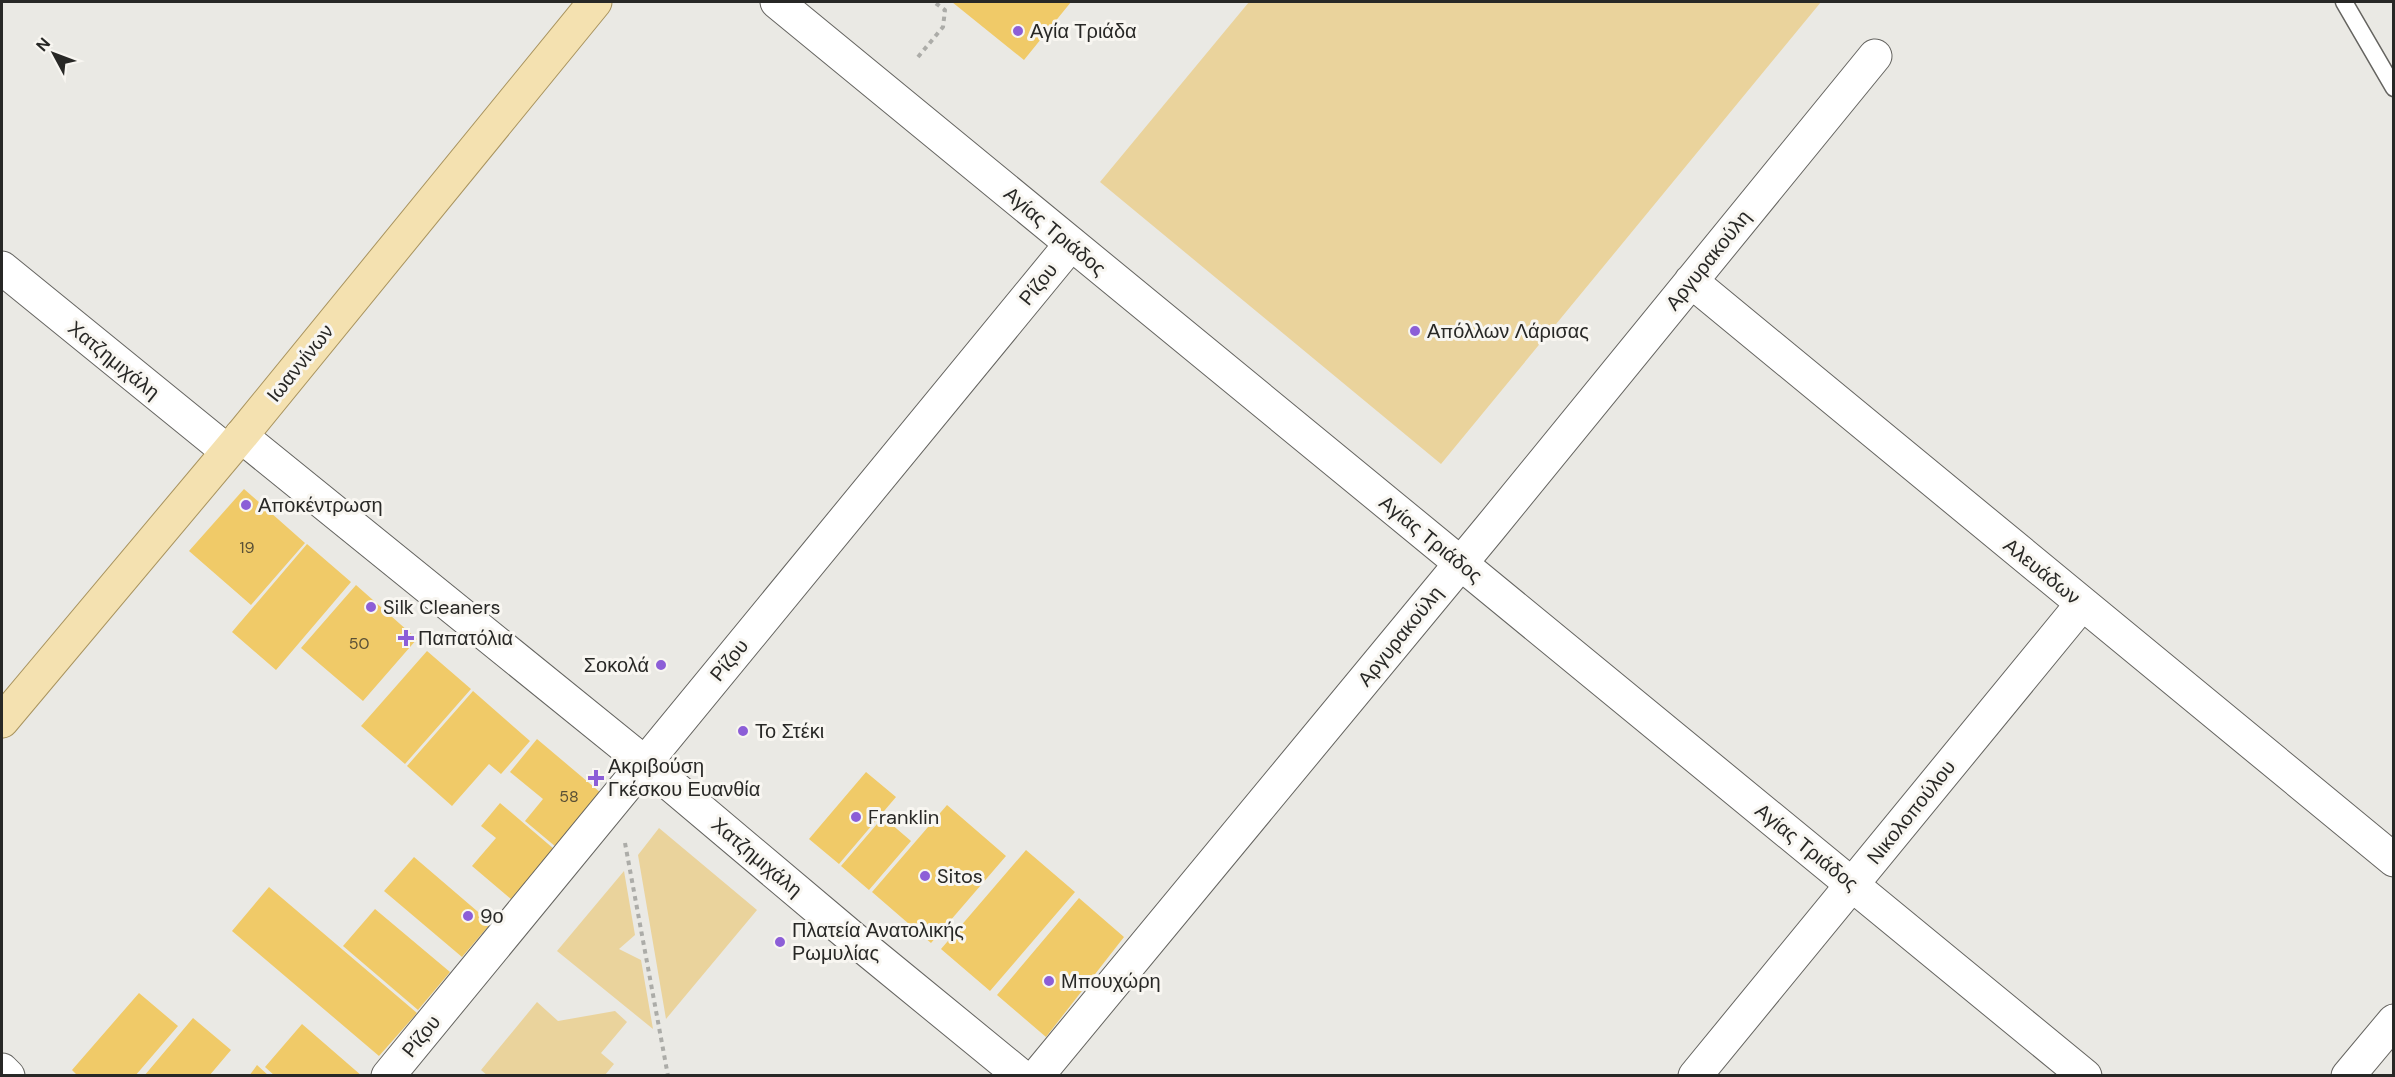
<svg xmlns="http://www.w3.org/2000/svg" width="2395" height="1077" font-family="'DM Sans',sans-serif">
<rect width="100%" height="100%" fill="#eae9e4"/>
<path fill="#ead39c" d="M1249,2H1821L1441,464L1100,182Z
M659,828L757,910L666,1019L638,855Z
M624,871L635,935L619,949L641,960L653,1029L557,951Z
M537,1002L558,1021L615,1011L627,1022L601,1053L614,1064L605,1075L488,1076L481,1070Z"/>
<path fill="#f0ca68" d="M952,2H1071L1024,60Z
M244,489L305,543L251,605L189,551Z
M307,544L351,582L276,670L232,632Z
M356,585L417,639L363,701L301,648Z
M427,651L471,689L405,764L361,726Z
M473,691L530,741L501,774L489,764L452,806L407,766Z
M537,739L601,793L556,847L525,821L543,799L510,772Z
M866,772L896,797L839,864L809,839Z
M500,803L554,849L511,899L472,866L496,838L481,826Z
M947,805L1006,856L931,943L872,892Z
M883,817L911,841L869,890L841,866Z
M1026,850L1075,892L990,991L941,949Z
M414,857L491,923L462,957L384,891Z
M269,887L417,1013L379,1056L232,931Z
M1079,898L1124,937L1046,1037L997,995Z
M375,909L450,972L418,1010L343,946Z
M139,993L178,1026L135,1076H78L72,1070Z
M193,1018L231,1050L209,1076H144Z
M302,1024L362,1076H275L265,1067Z
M257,1065L269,1076H249Z"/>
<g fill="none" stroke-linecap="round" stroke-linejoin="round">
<defs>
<path id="service" d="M2344,2L2394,88"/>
<path id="minor" d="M2,268L227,451
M1691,281L2394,860
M2,1070L8,1076
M388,1076L1071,244
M1037,1076L1490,528L1875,56
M1695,1076L2082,604
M2348,1076L2394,1021"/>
<path id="tertiary" d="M777,2L2085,1076
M241,436L645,763L861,945L1021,1076"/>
<path id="primary" d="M2,721L241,436L595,2"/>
</defs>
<use href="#service" stroke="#656460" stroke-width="19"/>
<use href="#minor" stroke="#656460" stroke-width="35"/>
<use href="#tertiary" stroke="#656460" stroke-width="35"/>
<use href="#primary" stroke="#a8935e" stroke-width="35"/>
<path stroke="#acaca8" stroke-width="4" stroke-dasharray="4.5 4.5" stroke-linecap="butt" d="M918,57L943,27L945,10L934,2
M625,843L668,1076"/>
<use href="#service" stroke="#fff" stroke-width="16"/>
<use href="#minor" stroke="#fff" stroke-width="33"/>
<use href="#tertiary" stroke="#fff" stroke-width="33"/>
<use href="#primary" stroke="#f4e1b0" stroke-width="33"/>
</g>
<g fill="#8c5ed7" stroke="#f8f6f1" stroke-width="2">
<circle cx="1018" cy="31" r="6"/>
<circle cx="1415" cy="331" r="6"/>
<circle cx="246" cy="505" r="6"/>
<circle cx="371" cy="607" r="6"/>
<path d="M403 629h6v6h6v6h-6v6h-6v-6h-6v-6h6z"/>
<circle cx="661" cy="665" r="6"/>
<circle cx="743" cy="731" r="6"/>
<path d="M593 769h6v6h6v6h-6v6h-6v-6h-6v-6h6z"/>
<circle cx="856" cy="817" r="6"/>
<circle cx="925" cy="876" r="6"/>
<circle cx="468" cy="916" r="6"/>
<circle cx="780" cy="942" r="6"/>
<circle cx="1049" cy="981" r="6"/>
</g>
<g text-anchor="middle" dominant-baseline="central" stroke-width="6" stroke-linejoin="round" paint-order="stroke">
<g font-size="16" fill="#5a5036">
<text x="247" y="547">19</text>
<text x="359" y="643">50</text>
<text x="569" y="796">58</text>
</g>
<g font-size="20" fill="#282826" stroke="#f8f6f1" text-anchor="start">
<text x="1030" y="31">Αγία Τριάδα</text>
<text x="1427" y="331">Απόλλων Λάρισας</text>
<text x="258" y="505">Αποκέντρωση</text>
<text x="383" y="607">Silk Cleaners</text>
<text x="418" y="638">Παπατόλια</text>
<text x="649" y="665" text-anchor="end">Σοκολά</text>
<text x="755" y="731">Το Στέκι</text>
<text x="608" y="766">Ακριβούση<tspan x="608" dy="23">Γκέσκου Ευανθία</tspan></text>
<text x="868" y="817">Franklin</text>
<text x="937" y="876">Sitos</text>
<text x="480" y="916">9ο</text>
<text x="792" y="930">Πλατεία Ανατολικής<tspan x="792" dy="23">Ρωμυλίας</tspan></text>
<text x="1061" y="981">Μπουχώρη</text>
</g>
<g font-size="20" fill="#282826" stroke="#f8f6f1">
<text transform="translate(1055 231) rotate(40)">Αγίας Τριάδος</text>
<text transform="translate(1708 260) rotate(-51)">Αργυρακούλη</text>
<text transform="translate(1038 284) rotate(-51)">Ρίζου</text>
<text transform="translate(114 360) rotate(39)">Χατζημιχάλη</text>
<text transform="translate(300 363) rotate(-51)">Ιωαννίνων</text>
<text transform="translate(1431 539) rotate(39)">Αγίας Τριάδος</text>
<text transform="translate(2042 571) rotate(39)">Αλευάδων</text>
<text transform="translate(1400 636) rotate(-51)">Αργυρακούλη</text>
<text transform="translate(729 660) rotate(-51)">Ρίζου</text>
<text transform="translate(1911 812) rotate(-51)">Νικολοπούλου</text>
<text transform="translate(1807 847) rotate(39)">Αγίας Τριάδος</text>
<text transform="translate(757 857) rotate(40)">Χατζημιχάλη</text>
<text transform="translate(421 1036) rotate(-51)">Ρίζου</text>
</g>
</g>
<rect width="2395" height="1077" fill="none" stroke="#282826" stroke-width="6"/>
<g transform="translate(54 54) rotate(311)" stroke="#f8f6f1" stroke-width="4.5" paint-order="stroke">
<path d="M0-4.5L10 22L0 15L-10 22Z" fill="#282826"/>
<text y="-9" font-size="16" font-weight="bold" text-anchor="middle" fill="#282826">N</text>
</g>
</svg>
